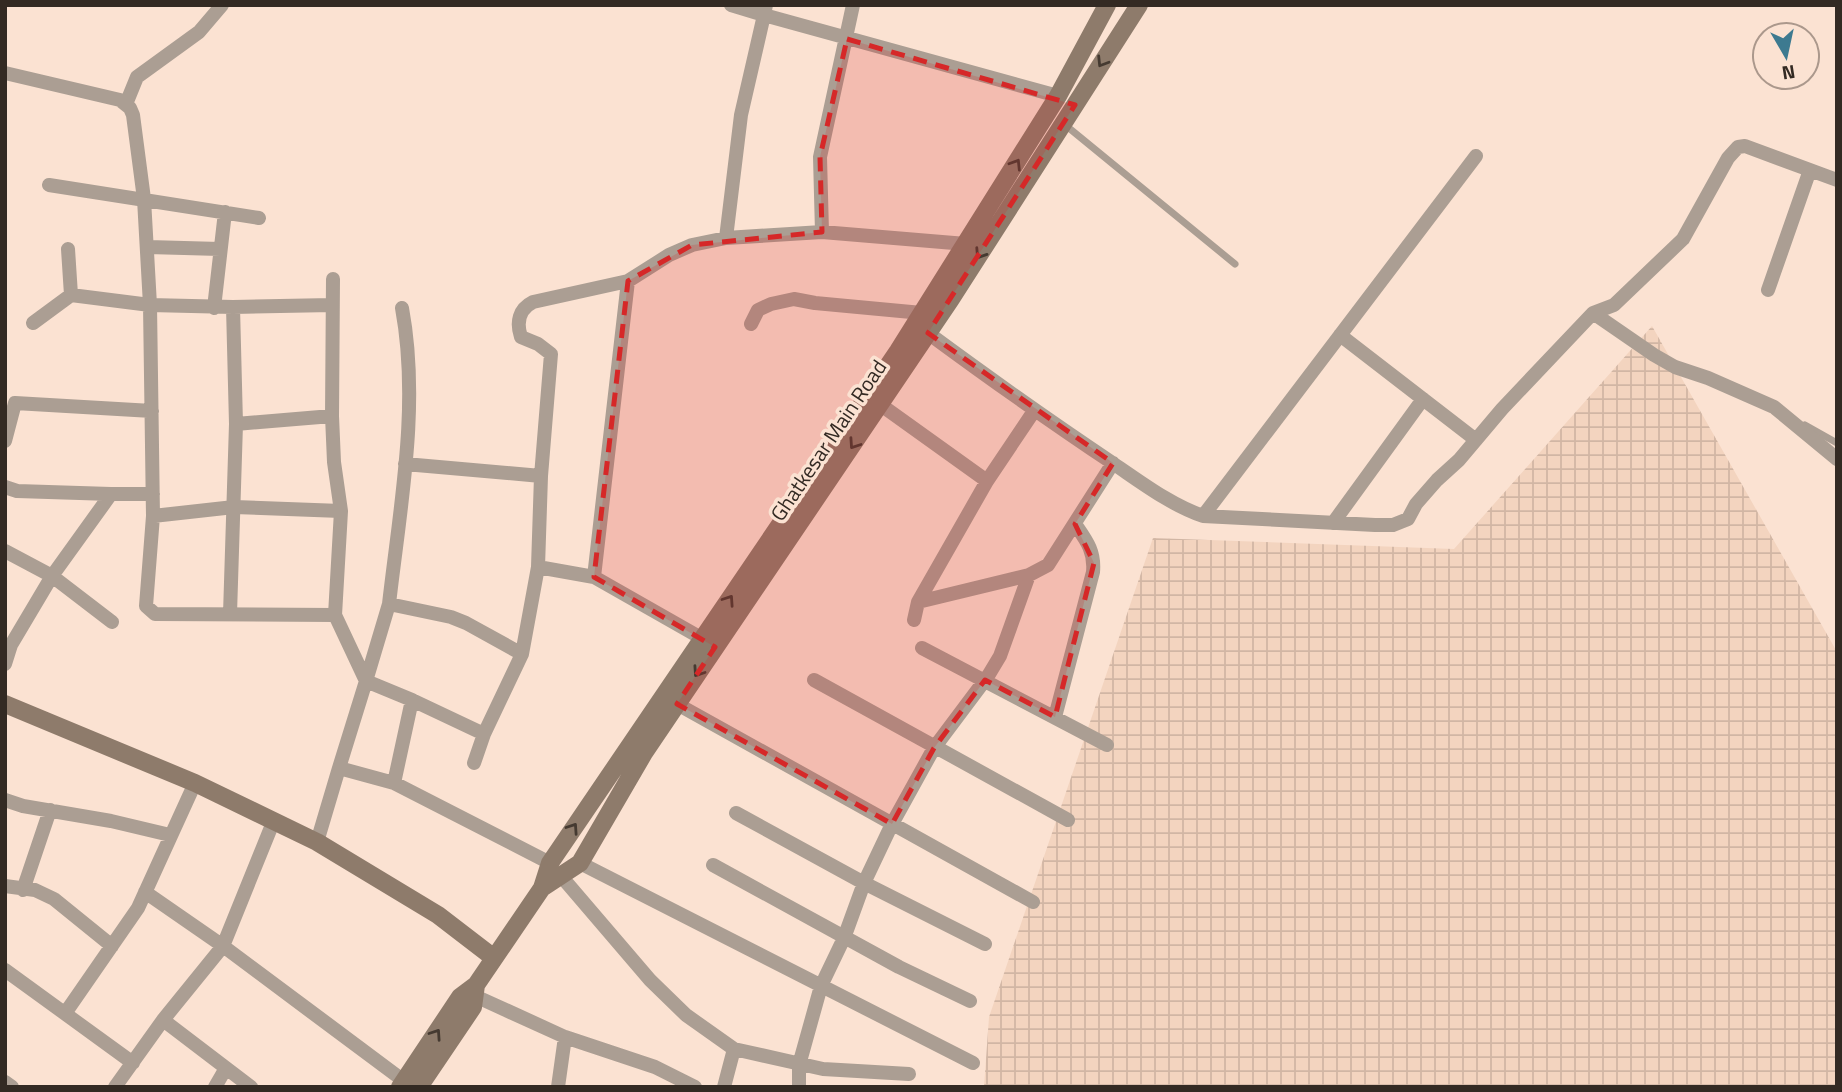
<svg xmlns="http://www.w3.org/2000/svg" width="1842" height="1092" font-family="'Titillium Web',sans-serif">
<defs>
<pattern id="industrial-grid" width="8" height="8" patternUnits="userSpaceOnUse" patternTransform="scale(1.75)"><rect width="8" height="8" fill="#f3d4bf"/><path d="M0 4h8M4 0v8" fill="none" stroke="#d1b6a4"/></pattern>
</defs>
<rect width="100%" height="100%" fill="#fbe2d2"/>
<path fill="url(#industrial-grid)" d="M1652,326L1837,652V1087H984L989,1017L1153,538L1454,549Z"/>
<g fill="none" stroke-linecap="round" stroke-linejoin="round">
<path stroke="#ab9e93" stroke-width="7" d="M1064,124L1235,264
M1805,425L1837,443"/>
<path stroke="#ab9e93" stroke-width="14" d="M766,5L764,15L1058,96
M5,73L120,100L130,108L133,115L144,199L150,305L71,295L33,323
M126,104L137,77L199,32L222,5
M49,185L259,218
M822,232L820,157L853,5
M726,238L741,115L764,15L731,5
M148,247L220,249
M68,249L71,295
M333,279L332,416L334,462L341,511L335,615L366,681L389,604L451,617L466,623L522,654
M1768,290L1810,170
M233,307L332,305
M214,308L225,212
M1593,313L1614,305L1683,239L1728,158L1738,147L1745,146L1837,180
M751,324L758,310L771,304L794,299L815,303L922,313
M928,333C989,378 1051,422 1114,464C1142,483 1171,505 1203,516L1375,525H1393L1408,519L1416,504L1437,480L1459,460L1502,409L1593,313L1654,355L1675,367L1708,378L1774,407L1837,459
M1340,335L1476,440
M881,405L987,481
M236,424L332,416
M5,441L15,403L152,411
M405,464L541,476L538,567
M541,476L551,354L538,344L521,337C516,322 519,309 533,302L628,281L669,255L692,245L726,238L822,232L966,244
M5,487L17,491L111,494
M153,516L234,507L341,511
M1203,516L1476,156
M1333,523L1423,399
M5,551L52,576L112,622
M594,577L628,281
M918,602L1029,575
M389,604C400,507 420,405 402,308
M230,614L236,424L233,307L150,305L153,516L146,606L155,614L335,615
M914,620L918,602L987,481L1034,411
M922,648L1107,745
M5,664L11,645L52,576L111,494H153
M814,680L1068,820
M412,700L484,734
M677,704L1033,902
M1055,717L1093,572C1095,551 1086,540 1075,524
M474,763L484,734L522,654L538,567L594,577L703,639
M339,768L366,681L412,700L394,783
M5,800L23,806L111,821L170,835
M736,813L864,883L985,944
M317,842L339,768L394,783L550,863
M580,863L973,1063
M713,865L899,967L970,1001
M561,876L650,980L686,1015L734,1049L823,1069L909,1074
M5,886L35,890L54,899L112,946
M23,890L50,810
M145,892L223,946L404,1081
M5,970L133,1063
M475,996L565,1037L655,1067L695,1087
M66,1012L138,908L195,783
M163,1020L223,946L274,820
M5,1082L12,1087
M115,1087L163,1020L251,1087
M215,1087L226,1068
M558,1087L565,1037
M724,1087L734,1049
M799,1087V1065L821,986L844,938L864,883L892,824L934,748L988,676L1000,656L1029,575L1048,565L1113,463"/>
<path stroke="#8e7b6b" stroke-width="18" d="M5,704L195,783L317,842L438,915L494,958
M542,888L580,863L644,753L951,299L1139,5
M400,1087L460,997L476,985L542,888L550,863L898,351L1058,96L1107,5
M419,1087L473,1007L476,985"/>
</g>
<defs><path id="oneway-chevron" d="M-2-3.5L2.5 0L-2 3.5" fill="none" stroke-width="1.6" stroke-linecap="round" stroke-linejoin="round" transform="scale(1.75)"/></defs>
<g stroke="#453a31">
<use href="#oneway-chevron" transform="translate(1102 62) rotate(122)"/>
<use href="#oneway-chevron" transform="translate(1016 164) rotate(-58)"/>
<use href="#oneway-chevron" transform="translate(980 254) rotate(123)"/>
<use href="#oneway-chevron" transform="translate(854 444) rotate(124)"/>
<use href="#oneway-chevron" transform="translate(729 600) rotate(-56)"/>
<use href="#oneway-chevron" transform="translate(698 672) rotate(124)"/>
<use href="#oneway-chevron" transform="translate(573 828) rotate(-56)"/>
<use href="#oneway-chevron" transform="translate(436 1034) rotate(-56)"/>
</g>
<path fill="#d62828" fill-opacity="0.2" stroke="#d62828" stroke-width="5" stroke-dasharray="14 9" stroke-linejoin="round" d="M847,39L1075,105L928,333L1113,463L1075,524L1094,563L1055,717L985,680L934,748L892,824L677,704L715,647L594,577L628,281L692,245L822,232L820,157Z"/>
<g text-anchor="middle" dominant-baseline="central" stroke-width="7" stroke-linejoin="round" paint-order="stroke">
<g font-size="21" fill="#332a23" stroke="#fbe2d2">
<text transform="translate(828 440) rotate(-56)">Ghatkesar Main Road</text>
</g>
</g>
<rect width="1842" height="1092" fill="none" stroke="#332a23" stroke-width="14"/>
<g transform="translate(1786 56) rotate(171)"><circle r="33" fill="#fbe2d2" stroke="#ab988c" stroke-width="2"/>
<path d="M0-5L12 26L0 18L-12 26Z" fill="#3d7a90"/>
<text y="-10" font-size="19" font-weight="bold" text-anchor="middle" fill="#332a23">N</text>
</g>
</svg>
